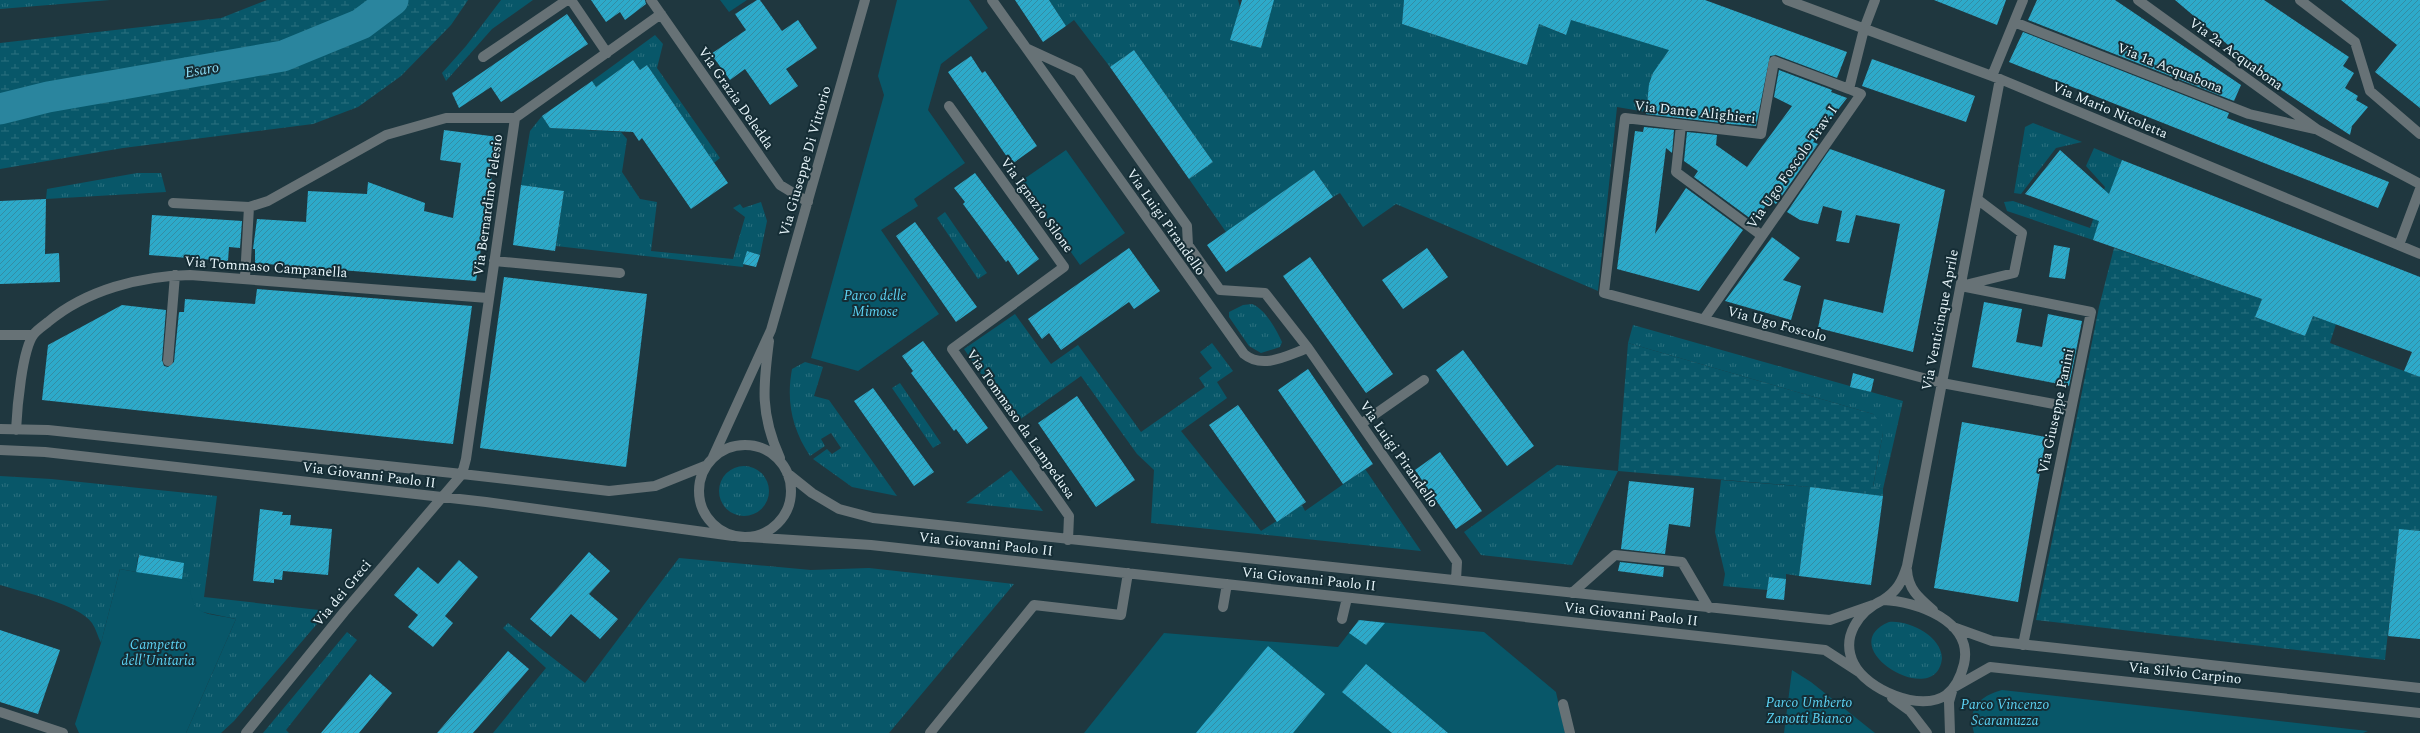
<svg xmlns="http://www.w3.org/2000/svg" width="2420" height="733" font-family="Spectral,serif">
<defs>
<pattern id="grass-tufts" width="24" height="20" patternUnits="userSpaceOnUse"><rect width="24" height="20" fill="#085769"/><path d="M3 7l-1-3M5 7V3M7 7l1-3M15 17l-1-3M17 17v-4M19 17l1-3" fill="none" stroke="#2c707f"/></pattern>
<pattern id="wetland-marsh" width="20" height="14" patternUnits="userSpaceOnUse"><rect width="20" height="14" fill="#085769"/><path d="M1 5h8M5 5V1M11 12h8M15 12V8" fill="none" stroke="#2c707f"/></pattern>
<pattern id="building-hatch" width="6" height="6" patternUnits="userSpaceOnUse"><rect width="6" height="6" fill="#2daaca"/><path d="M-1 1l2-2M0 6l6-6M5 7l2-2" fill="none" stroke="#348da4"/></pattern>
</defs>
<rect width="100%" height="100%" fill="#1f373f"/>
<path fill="url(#grass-tufts)" d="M0,0H110L0,9Z
M501,0H533L492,29L446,81L442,73L466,46Z
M1049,0H1238L1240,7L1231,40L1261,48L1273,0H1404L1402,24L1527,65L1539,24L1565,35L1571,20L1670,49C1650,76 1650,79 1646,112L1617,107L1598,291L1396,204L1363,227L1340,193L1333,197L1314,170L1226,232L1189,179L1213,162L1134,50L1110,67L1074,20L1066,26Z
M655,35L663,44L657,68L720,158L714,163L647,65L640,70L633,60L596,87L592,81Z
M542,116L550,128L621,132L627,139L622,172L640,199L657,202L651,251L733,259L745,217L733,208L740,204L743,208L761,202L767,221L760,255L747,251L743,267L556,246L564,191L521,185L530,131Z
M2033,123L2082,142L2056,148L2021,194L2014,193L2025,127Z
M2094,148L2122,160L2093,240L2007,211L2004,202L2013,201L2090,228L2105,187L2086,166Z
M137,173H161L166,192L46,199L47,189Z
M945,212L987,273L978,279L937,218Z
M1252,304C1265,309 1276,329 1282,342L1280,347L1261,353L1249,346L1229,317V312L1243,305Z
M1015,314L1051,364L1078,345L1141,432L1205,387L1199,378L1212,368L1200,352L1212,343L1233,371L1217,382L1227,398L1181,431L1261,531L1302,505L1305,511L1365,469L1421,551L1151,523L1154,470L1137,454L1081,376L1015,423L964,349Z
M1633,325L1903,401L1883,489L1873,487L1883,433L1873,414L1628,343Z
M805,362L823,367L814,396L829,400L897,496L852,487L813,459L827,449L832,454L841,448L831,433L821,439L825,446L810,456C792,429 786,401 792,369Z
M900,383L941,443L933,448L892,388Z
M1557,465L1618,471L1572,565L1481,555L1464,532Z
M719 491a25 25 0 1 1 50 0a25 25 0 1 1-50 0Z
M1011,470L1043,511L966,503Z
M0,476L51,479L217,496L204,597L328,611L234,721L221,733H186L236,619L198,611L193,605L182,579L138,555L136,572L120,569L101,643C98,637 96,629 92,623C79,604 22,592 0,585Z
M1721,480L1810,487L1799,576L1786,574V579L1769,577L1767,590L1723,586L1725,574L1715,532Z
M679,558L811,570L869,568L1014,584L889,733H493L546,668L503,628L508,623L585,683Z
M1889,622C1909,620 1941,636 1942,658C1937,712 1830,647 1889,622Z
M347,632L357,640L286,730L289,733H263Z"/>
<path fill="url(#wetland-marsh)" d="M267,0H468L451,25L401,76L358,107L313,124L123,148L0,169V43L221,18Z
M2114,248L2262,299L2255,317L2305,336L2313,316L2336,324L2330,343L2420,377V531L2399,530L2385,660L2036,620L2099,307Z
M1628,343L1873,414L1882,425L1883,433L1873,486L1883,489V496L1810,487L1618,471Z"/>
<path fill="#085769" d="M720,0H747L729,12Z
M897,0H969L988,28L941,64L928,110L965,163L914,199L918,206L881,230L939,314L858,371L811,358L884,95L878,76Z
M1066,150L1125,233L1080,265L1021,181Z
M139,555L184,563L182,579L190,582C190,617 207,613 236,619L186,733H79L75,724L101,643L120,569L136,572Z
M1359,620L1484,632L1556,692L1565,733H1084L1164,633L1338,647Z
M1792,670L1811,682L1875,733H1784Z
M2002,690L2368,731L2363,733H1974C1967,708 1980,696 2002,690Z"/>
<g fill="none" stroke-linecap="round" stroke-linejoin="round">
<path stroke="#2a859e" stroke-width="31" d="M0,109L48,97L283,56L361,24L393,0"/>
</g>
<path fill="url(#building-hatch)" d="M591,0H645L646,4L625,20L620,12L606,22Z
M757,0H760L782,31L798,20L817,48L786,69L798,86L770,105L745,69L730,80L711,54L746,30L735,14Z
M1015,0H1049L1066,26L1043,42Z
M1242,0H1274L1261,48L1230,40Z
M1404,0H1705L1847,52L1837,78L1776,55L1770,56L1756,126L1730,124L1646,114L1649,84L1653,73L1669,50L1571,20L1566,35L1539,24L1527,65L1402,24Z
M1934,0H2006L1997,25Z
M2037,0H2115L2241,85L2234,101L2028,20Z
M2175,0H2264L2349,57L2343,66L2354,73L2345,88L2358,96L2356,100L2368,107L2352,126L2350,135L2280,89Z
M2341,0H2420V108L2375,72L2397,45Z
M567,14L588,44L501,102L491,87L459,108L452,93Z
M2023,32L2229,113L2227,118L2389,182L2378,208L2009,62Z
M1134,50L1213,162L1189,179L1110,67Z
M971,56L982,73L985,71L1037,146L1012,164L948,72Z
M1872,59L1975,96L1966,122L1862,86Z
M633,60L640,70L647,65L728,183L691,209L642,138L639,141L633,132L550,128L542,116L592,81L596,87Z
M1779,70L1832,90L1831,92L1847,98L1813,142L1818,144L1776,204L1770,200L1759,215L1756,213L1751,219L1694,177L1698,171L1684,161L1687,132L1717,135L1716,145L1747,167L1792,106L1774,97Z
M1644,127L1674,130L1672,153L1666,148L1655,234L1686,188L1743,230L1699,291L1617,269L1635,131L1643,132Z
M444,130L498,137L476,281L255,263V249H253L257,219L306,222L308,191L367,194L368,182L425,203L424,211L453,218L461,163L440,160Z
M1830,149L1945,190L1913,352L1818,328L1824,299L1883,313L1900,224L1856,215L1849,243L1836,241L1842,211L1823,206L1818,224L1800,220L1787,212Z
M2060,150L2109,194L2122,160L2420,277V377L2404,371L2412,352L2313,316L2305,336L2255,317L2262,299L2093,240L2099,221L2025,194Z
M1314,170L1333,197L1226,272L1207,245Z
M975,173L1039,259L1018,275L1008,260L1006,262L963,204L965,202L954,188Z
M521,185L564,191L555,251L513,245Z
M46,199L45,254L59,253L60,282L0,284V201Z
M152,215L242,221L240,248L229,247L228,261L149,255Z
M915,222L977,307L956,322L896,236Z
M1772,237L1800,258L1783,280L1801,286L1791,320L1725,301Z
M2054,245L2070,248L2065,279L2049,277Z
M1129,248L1160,291L1134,309L1129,302L1061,350L1049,333L1042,339L1028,319Z
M1427,248L1448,277L1403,309L1382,280Z
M747,251L760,255L756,267L743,264Z
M1310,257L1393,374L1366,393L1283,276Z
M504,277L647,294L626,467L480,448Z
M257,289L472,306L453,444L42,400L48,345L122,305L166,310L162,360L164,366L168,367L174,362L179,312H184L185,299L255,304Z
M1984,302L2022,309L2016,342L2042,347L2048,314L2082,321L2069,386L1972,367Z
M923,341L988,428L967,444L956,429L954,431L911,373L913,371L902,356Z
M1463,350L1534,446L1507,466L1436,370Z
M1308,369L1373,464L1343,484L1278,390Z
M1853,373L1874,379L1871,392L1850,387Z
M873,388L934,472L914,486L854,401Z
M1077,396L1135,480L1096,507L1038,423Z
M1238,405L1306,502L1277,522L1209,425Z
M1962,422L2046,437L2018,602L1934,588Z
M1440,452L1482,511L1456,529L1415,470Z
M1629,481L1694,488L1690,527L1669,524L1665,554L1621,549Z
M1810,487L1883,496L1871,585L1799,576Z
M260,509L283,512L282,515H291L290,525L332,529L328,575L283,571L282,580L274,579V583L253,581Z
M2399,529L2420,531V639L2388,636Z
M589,552L610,571L589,594L618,619L600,639L571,614L551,637L530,619Z
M139,555L184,563L182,579L136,572Z
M459,560L478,577L445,616L453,623L433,647L408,627L418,615L394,595L418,567L438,584Z
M1620,562L1664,567L1663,577L1618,571Z
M1769,577L1786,579L1784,600L1766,598Z
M1359,620L1385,623L1366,645L1349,633Z
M0,630L60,650L38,714L0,702Z
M1268,646L1325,694L1293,733H1196Z
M508,651L529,669L473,733H437Z
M1366,664L1448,733H1392L1342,692Z
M370,674L392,693L359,733H321Z"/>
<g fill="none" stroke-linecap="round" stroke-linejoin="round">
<path stroke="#677276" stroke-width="10" d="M571,0L607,53
M651,0L780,185L808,202
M992,0L1244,354C1263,370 1288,355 1308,348
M1787,0L2000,79L2420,254
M2138,0L2318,130L2420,184
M2300,0L2355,42L2370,91L2420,134
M2014,22L2249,114L2314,129
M1028,49L1078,72L1187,226L1188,245L1220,290L1265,293L1308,348L1457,562L1456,580
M483,57L567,0
M1992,76L2023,0
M1849,89L1774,61L1761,134L1625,118L1604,293L1942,383L2070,407
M949,106L1064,267L952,349L1069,516L1068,540
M1681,125L1676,172L1761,235
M173,203L249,207L268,201L386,135L446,118H515
M2399,245L2420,189
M494,261L620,273
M245,278L249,207
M1965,285L2014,273L2022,233L1977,199
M1961,286L2091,312L2023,645
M1704,319L1861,94L1849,89L1864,29L1875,0
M0,335H33
M769,341C763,387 760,414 780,458
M168,361L175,275
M1361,424L1424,380
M0,429L48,430L462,474L609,491L655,486L705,466
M16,430C17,409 22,349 34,334C37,330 43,326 48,322C86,290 140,276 190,275L488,298
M699 491a46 46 0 1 1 92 0a46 46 0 1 1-92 0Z
M0,450L45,452L486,502L733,536
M713,457L771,330L865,0
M787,473L812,493L839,509L873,518L1819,619L1830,620L1873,605
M748,537L871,545L1825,650L1859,672
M1907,570C1908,589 1919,598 1933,610
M1572,593L1615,555L1682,562L1709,608
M1883,600C1897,591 1902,582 1907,566L2000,79
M1883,600C1916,601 1974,621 1964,664C1961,676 1956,688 1946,695C1921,713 1866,689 1854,664C1840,637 1859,611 1883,600Z
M1223,607L1227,584
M1342,619L1347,598
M1953,627L1992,641L2420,688
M1892,698L1910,711L1927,733
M1563,704L1570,733
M0,712L63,733
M246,733L344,612L462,474L466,459L515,118L661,14
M930,733L1034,605L1121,615L1128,573
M1950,733L1949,702L1953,688L1990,667L2420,713"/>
</g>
<g text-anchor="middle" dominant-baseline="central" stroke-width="4" stroke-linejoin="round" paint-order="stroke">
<g font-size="14" fill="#e7f5fa" stroke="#152d35">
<text transform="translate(2236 54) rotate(36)">Via 2a Acquabona</text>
<text transform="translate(2170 68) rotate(22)">Via 1a Acquabona</text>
<text transform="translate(736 98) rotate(55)">Via Grazia Deledda</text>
<text transform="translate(2110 110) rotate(23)">Via Mario Nicoletta</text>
<text transform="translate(1695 112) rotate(6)">Via Dante Alighieri</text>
<text transform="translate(805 161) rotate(-74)">Via Giuseppe Di Vittorio</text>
<text transform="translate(1792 167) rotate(-55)">Via Ugo Foscolo Trav. I</text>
<text transform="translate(488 205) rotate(-82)">Via Bernardino Telesio</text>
<text transform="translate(1037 205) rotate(54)">Via Ignazio Silone</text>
<text transform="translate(1166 222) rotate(55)">Via Luigi Pirandello</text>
<text transform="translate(266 267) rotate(4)">Via Tommaso Campanella</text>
<text transform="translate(1940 320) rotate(-79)">Via Venticinque Aprile</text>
<text transform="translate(1777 324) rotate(15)">Via Ugo Foscolo</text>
<text transform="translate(2056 411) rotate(-78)">Via Giuseppe Panini</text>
<text transform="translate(1021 424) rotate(55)">Via Tommaso da Lampedusa</text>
<text transform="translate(1399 454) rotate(55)">Via Luigi Pirandello</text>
<text transform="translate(369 475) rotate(7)">Via Giovanni Paolo II</text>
<text transform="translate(986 544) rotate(6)">Via Giovanni Paolo II</text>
<text transform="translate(1309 579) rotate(6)">Via Giovanni Paolo II</text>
<text transform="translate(342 593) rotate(-50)">Via dei Greci</text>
<text transform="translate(1631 614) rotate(6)">Via Giovanni Paolo II</text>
<text transform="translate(2185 673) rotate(6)">Via Silvio Carpino</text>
</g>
<g font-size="14" font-style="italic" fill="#5cd2f3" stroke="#152d35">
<text x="875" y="295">Parco delle<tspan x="875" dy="16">Mimose</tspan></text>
<text x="158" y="644">Campetto<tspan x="158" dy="16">dell'Unitaria</tspan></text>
<text x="1809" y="702">Parco Umberto<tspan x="1809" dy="16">Zanotti Bianco</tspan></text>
<text x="2005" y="704">Parco Vincenzo<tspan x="2005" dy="16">Scaramuzza</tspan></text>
</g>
<g font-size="15" font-style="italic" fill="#8bdcf5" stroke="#152d35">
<text transform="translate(202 70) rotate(-10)">Esaro</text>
</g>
</g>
</svg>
